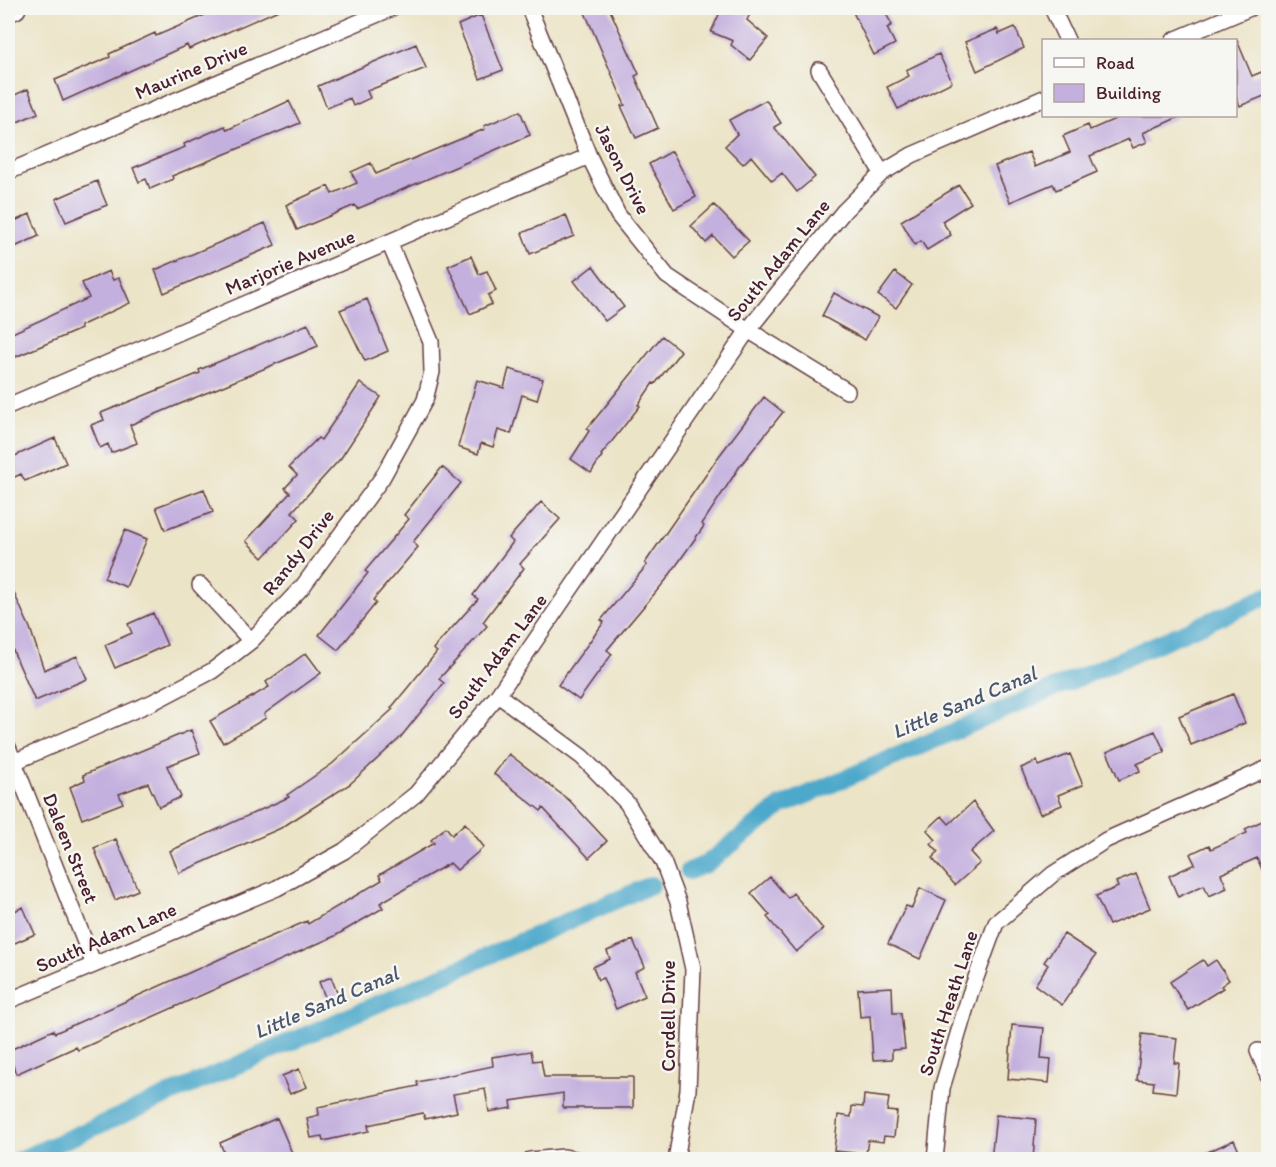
<svg xmlns="http://www.w3.org/2000/svg" width="1276" height="1167" font-family="Itim,sans-serif">
<rect width="100%" height="100%" fill="#f6f6f2"/>
<filter id="ink" filterUnits="userSpaceOnUse"><feTurbulence type="fractalNoise" baseFrequency=".0167" numOctaves="2"/><feDisplacementMap in="SourceGraphic" scale="12" xChannelSelector="R" yChannelSelector="G"/><feConvolveMatrix kernelMatrix="1 2 1 2 8 2 1 2 1" color-interpolation-filters="sRGB"/></filter>
<filter id="wash" filterUnits="userSpaceOnUse"><feTurbulence type="fractalNoise" baseFrequency=".008" numOctaves="4" result="noise"/><feDisplacementMap in="SourceGraphic" scale="24" xChannelSelector="R" yChannelSelector="G"/><feGaussianBlur stdDeviation="1.35" result="paint"/><feColorMatrix in="noise" values="0 0 0 0 0 0 0 0 0 0 0 0 0 0 0 0 0 1.4 0 .05"/><feComposite in="paint" operator="in"/></filter>
<g filter="url(#wash)">
<rect width="100%" height="100%" fill="#ece4c7"/>
<g fill="none" stroke-linecap="round" stroke-linejoin="round">
<path stroke="#4da9cb" stroke-width="18" d="M689,871L706,864L781,806L1268,596
M19,1160L651,885"/>
</g>
<g id="blocks">
<path fill="#c4b0de" d="M221,8H283L189,49L187,45L63,101L55,80L110,57L109,54L155,33L156,36Z
M583,8H609L639,74L635,76L658,128L636,138L621,106L625,105Z
M722,8H753L747,20L768,38L750,60L731,45L733,41L711,32Z
M851,8H883L892,25L887,28L895,44L874,55Z
M481,15L503,70L480,79L458,25Z
M1015,27L1024,48L977,71L965,42L997,29L999,34Z
M1236,38L1252,76L1264,71L1269,81V94L1240,106L1236,96Z
M416,44L426,68L367,91L370,98L353,106L350,98L327,108L318,86Z
M939,54L952,82L898,109L887,87L909,76L906,70Z
M28,89L38,113L8,126V98Z
M766,100L781,123L774,127L815,177L797,192L782,173L772,181L751,156L743,164L725,146L737,134L729,120Z
M289,101L300,123L172,176L173,179L150,189L146,179L139,182L133,168L185,147L184,144L225,126L227,130Z
M520,111L530,135L357,209L355,205L297,230L286,205L328,186L332,194L357,183L351,172L371,163L376,174L485,129L484,126Z
M1122,116H1181L1143,133L1147,142L1133,148L1129,139L1090,156L1097,172L1056,190L1053,184L1010,202L995,166L1029,152L1035,167L1070,152L1063,136L1088,125L1090,130Z
M672,151L696,197L674,209L649,164Z
M97,181L107,205L66,222L56,199Z
M959,185L971,203L942,221L951,235L927,250L921,241L915,245L901,221Z
M714,205L749,241L732,256L713,236L706,243L691,226Z
M30,214L39,236L8,250V224Z
M566,215L574,236L530,254L522,233Z
M265,223L275,245L164,293L155,270Z
M471,256L479,274L487,271L496,291L488,295L492,304L470,314L448,266Z
M593,266L624,307L605,321L574,281Z
M109,271L113,280L119,278L130,303L80,326L81,329L8,360V335L89,298L82,283Z
M895,272L912,285L896,308L878,295Z
M834,293L878,317L865,340L822,316Z
M367,299L388,351L365,361L340,310Z
M308,324L318,346L130,425L137,443L111,453L108,444L100,448L91,425L104,420L101,413L200,373L199,370Z
M662,336L681,351L655,384L653,383L638,405L640,406L601,455L602,456L591,473L571,459L589,431L587,429Z
M509,369L543,379L537,400L522,395L511,434L498,430L493,447L481,443L478,454L458,447L477,380L504,388Z
M360,383L381,397L341,458L292,512L299,519L263,558L246,541L290,493L285,488L297,475L289,467L318,438L321,440Z
M764,397L783,412L740,466L702,524L704,526L666,580L607,650L612,654L579,700L558,685L604,622L601,620L647,565L645,563L719,456Z
M55,438L66,463L25,481L21,474L8,480V459Z
M442,467L461,483L413,542L418,547L373,600L376,603L338,650L319,635L368,573L365,571L409,519L404,515Z
M204,489L213,512L165,530L156,507Z
M541,502L560,519L520,564L524,568L483,622L487,626L439,679L444,683L400,738L350,784L281,828L179,873L170,851L289,797L287,795L332,764L393,709L391,708L437,652L433,649L478,599L473,595L513,542L509,538Z
M125,530L147,539L126,587L104,578Z
M8,580L30,628L44,670L77,656L87,679L35,701L8,639Z
M153,613L167,645L115,668L105,645L132,633L128,624Z
M306,653L321,673L264,714L266,718L223,743L210,721L269,687L266,682Z
M1233,694L1245,723L1191,745L1179,716Z
M191,730L200,753L167,766L181,797L159,807L148,783L119,794L123,803L82,819L70,787L85,780L83,775Z
M1155,731L1165,752L1137,764L1140,771L1119,780L1107,752Z
M509,754L570,801L607,841L589,858L543,808L541,811L494,774Z
M1070,754L1083,785L1058,795L1062,805L1040,814L1021,768L1037,761L1039,766Z
M973,802L994,831L970,852L980,863L955,885L932,858L938,852L931,844L936,840L927,830L942,816L949,824Z
M1264,820L1269,830V885L1257,858L1221,874L1227,888L1209,896L1204,885L1178,897L1169,876L1195,864L1190,854L1209,845L1211,849L1247,833L1245,829Z
M465,823L484,847L457,870L450,863L380,903L383,908L335,936L78,1050L76,1047L16,1074L8,1051L53,1030L55,1033L251,945L307,921L308,924L382,880L379,875L434,843L431,840L446,827L452,835Z
M116,839L138,890L115,900L94,848Z
M1136,874L1150,908L1109,925L1096,896L1118,887L1116,882Z
M770,877L788,898L793,893L823,929L796,952L767,917L770,915L751,893Z
M920,888L946,900L920,959L888,944L906,906L912,908Z
M23,907L35,934L8,946V914Z
M1064,934L1096,955L1062,1005L1035,985L1048,965L1044,962Z
M633,940L645,967L635,972L645,996L616,1009L603,978L598,980L593,967L610,959L607,951Z
M1203,960L1207,966L1216,960L1229,980L1221,986L1223,988L1188,1010L1170,982Z
M331,977L339,997L327,1002L319,982Z
M892,987L893,1013H901L905,1049L892,1050V1059L873,1060L870,1016L860,1017L858,989Z
M1012,1025L1044,1028L1041,1058L1051,1059L1049,1083L1008,1079Z
M1142,1034L1177,1038L1174,1063H1179L1176,1093L1153,1090L1154,1082L1137,1080Z
M531,1051L533,1061L541,1060L544,1077H633V1108H563V1093L511,1101L512,1108L489,1112L485,1089L453,1094L457,1112L425,1119L423,1113L368,1125L369,1131L323,1141L322,1136L311,1138L307,1118L319,1115L318,1107L418,1086L417,1082L493,1066L492,1057Z
M299,1069L307,1087L290,1094L282,1076Z
M864,1095L889,1098L887,1111L897,1112L894,1137L884,1136L883,1142L868,1140L866,1154L834,1151L838,1115L851,1117L852,1106L863,1107Z
M996,1115L1036,1119L1033,1160H991Z
M277,1118L295,1160H227L220,1143Z
M1234,1140L1243,1160H1190Z"/>
</g>
</g>
<g filter="url(#ink)">
<use href="#blocks" fill-opacity="0" stroke="#623d42" stroke-width="1.5"/>
<g fill="none" stroke-linecap="round" stroke-linejoin="round">
<defs>
<path id="street" d="M529,8L589,156L618,215L667,276L748,330L847,391
M1052,8L1067,40
M1174,40L1250,8
M819,70L882,173
M8,172L392,8
M8,406L589,156
M200,585L251,641
M498,695L582,757L627,803L663,862L678,902L693,969L688,1090L676,1160
M8,747L94,965
M14,762L153,702L212,671L251,641L303,586L382,478L425,400L432,372L431,342L389,242
M8,1001L277,888L344,851L416,794L498,695L748,330L844,211L882,173L912,155L1044,98
M1258,1051L1268,1075
M530,1160L564,1157L580,1160
M935,1160L942,1088L970,994L996,923L1053,874L1106,840L1268,768"/>
<path id="secondary" d="M8,11L15,8"/>
</defs>
<use href="#street" stroke="#623d42" stroke-width="18"/>
<use href="#secondary" stroke="#623d42" stroke-width="24"/>
<use href="#street" stroke="#fff" stroke-width="15"/>
<use href="#secondary" stroke="#fff" stroke-width="21"/>
</g>
</g>
<g text-anchor="middle" dominant-baseline="central" stroke-width="5" stroke-linejoin="round" paint-order="stroke">
<g font-size="20" fill="#4a1f2b" stroke="#f6f6f2">
<text transform="translate(191 70) rotate(-23)">Maurine Drive</text>
<text transform="translate(623 169) rotate(63)">Jason Drive</text>
<text transform="translate(778 260) rotate(-51)">South Adam Lane</text>
<text transform="translate(290 262) rotate(-23)">Marjorie Avenue</text>
<text transform="translate(298 552) rotate(-52)">Randy Drive</text>
<text transform="translate(497 656) rotate(-53)">South Adam Lane</text>
<text transform="translate(71 848) rotate(68)">Daleen Street</text>
<text transform="translate(106 937) rotate(-23)">South Adam Lane</text>
<text transform="translate(948 1003) rotate(-72)">South Heath Lane</text>
<text transform="translate(668 1016) rotate(-90)">Cordell Drive</text>
</g>
<g font-size="21" font-style="italic" fill="#4b566b" stroke="#f6f6f2">
<text transform="translate(964 702) rotate(-23)">Little Sand Canal</text>
<text transform="translate(326 1002) rotate(-23)">Little Sand Canal</text>
</g>
</g>
<rect width="1276" height="1167" fill="none" stroke="#f6f6f2" stroke-width="30"/>
<rect x="1042" y="39" width="195" height="78" fill="#f6f6f2" stroke="#b1a0a2" stroke-width="1.5"/>
<rect x="1054" y="58" width="30" height="9" fill="#ffffff" stroke="#b1a0a2" stroke-width="1.5"/>
<text x="1096" y="69" font-size="18" fill="#4a1f2b">Road</text>
<rect x="1054" y="84" width="30" height="18" fill="#c4b0de" stroke="#b1a0a2" stroke-width="1.5"/>
<text x="1096" y="99" font-size="18" fill="#4a1f2b">Building</text>
</svg>
